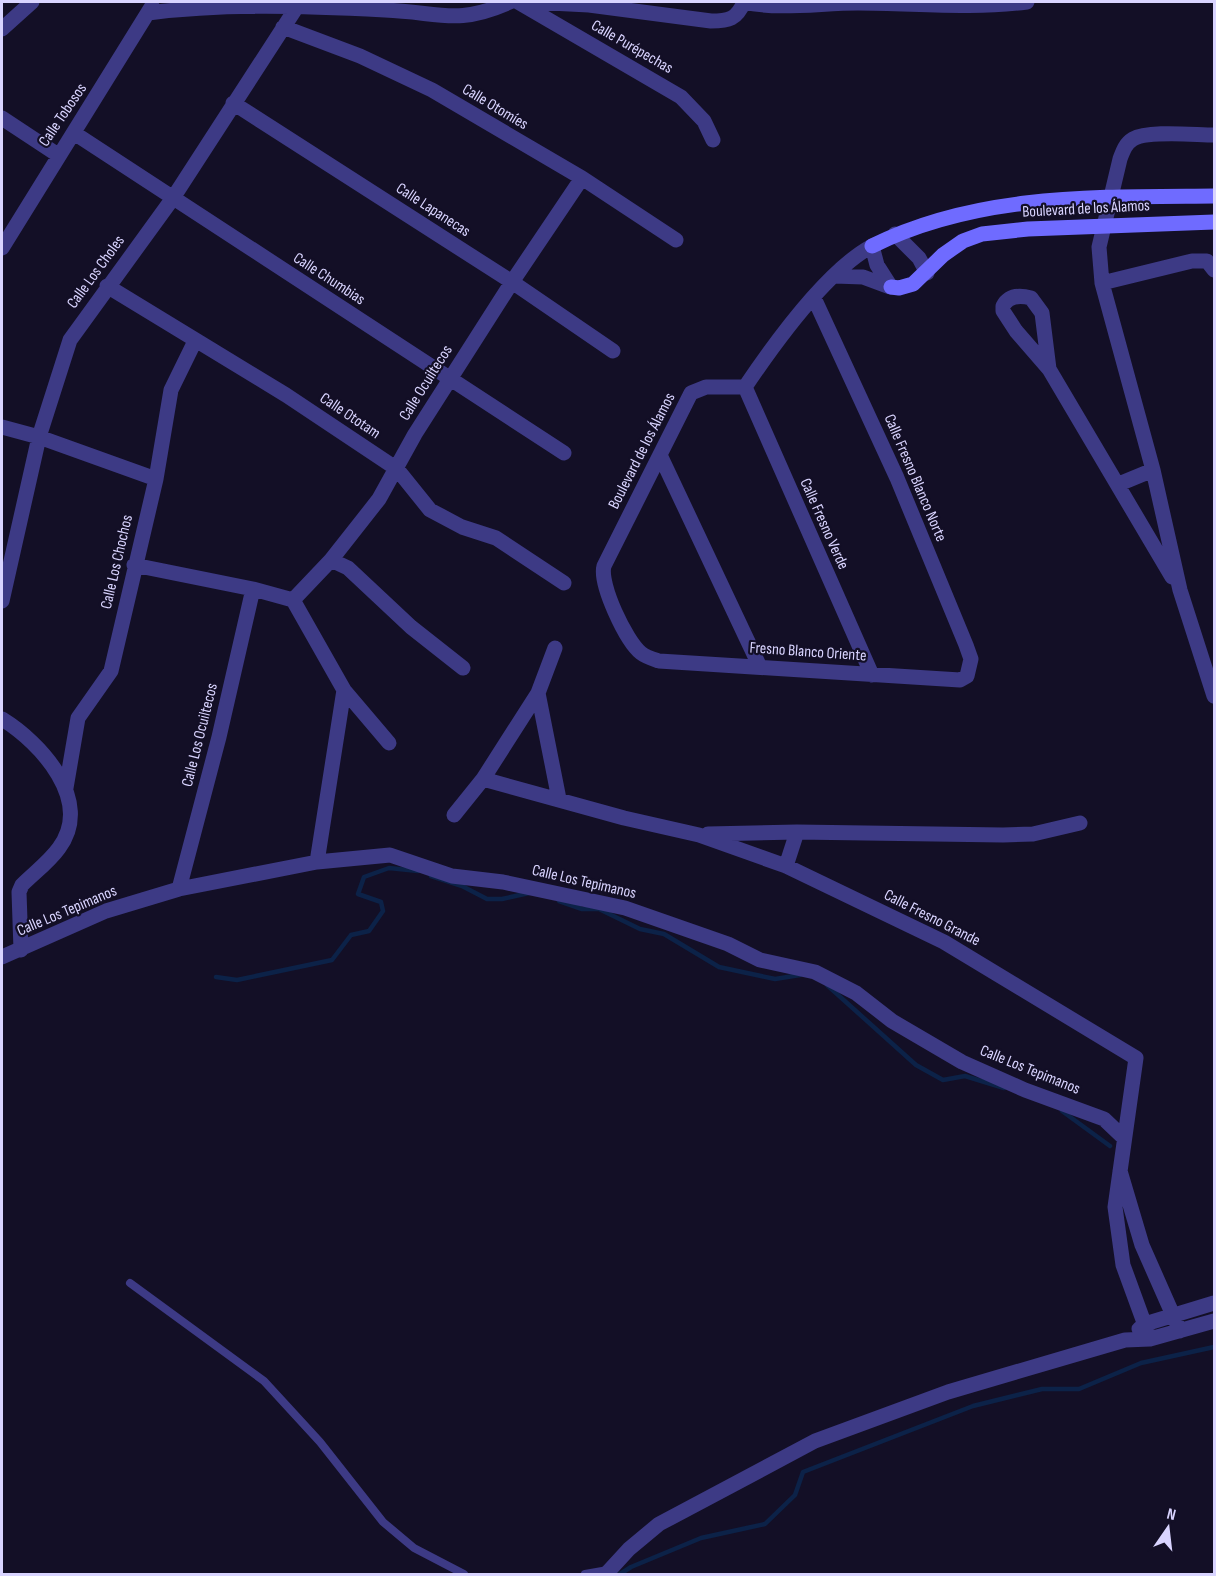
<svg xmlns="http://www.w3.org/2000/svg" width="1216" height="1576" font-family="'Sofia Sans Condensed',sans-serif">
<rect width="100%" height="100%" fill="#130f26"/>
<g fill="none" stroke-linecap="round" stroke-linejoin="round">
<path stroke="#0c2248" stroke-width="4.5" d="M431,876L462,886L487,899H502L529,893
M559,901L582,909H599L640,929L664,934L719,967L775,979L800,975
M216,977L237,980L332,960L351,935L369,931L383,911L381,902L358,894L364,877L389,868L418,871
M827,985L916,1065L943,1080L965,1076L1004,1088
M1062,1111L1110,1146
M620,1574L631,1567L701,1538L765,1524L795,1495L803,1472L973,1406L1042,1389H1079L1141,1363L1214,1347"/>
<path stroke="#3d3a85" stroke-width="8" d="M130,1283L264,1381L320,1442L383,1522L414,1548L464,1574
M585,1574L608,1570"/>
<path stroke="#3d3a85" stroke-width="15" d="M518,2L681,97L704,121L713,140
M530,2L589,5L711,21C729,21 737,19 744,2
M743,2C780,10 820,3 858,3C914,3 971,9 1027,2
M148,13C226,3 306,6 385,10C440,12 456,26 510,2
M283,27L360,56L432,90L582,178L676,240
M2,29L32,2
M233,103L512,282L613,351
M2,118L58,155
M74,133L564,453
M1214,135C1195,135 1148,130 1133,139C1125,144 1123,151 1120,159L1099,247L1102,283L1153,470L1180,590L1214,696
M895,234L919,258L927,273
M2,248L152,6
M835,276L863,277L890,287
M1102,283L1192,261H1207L1214,270
M107,286L286,395L397,469L430,510L462,527L496,538L564,583
M814,298L897,478L966,645L971,659L967,676L960,680L659,661C653,659 646,657 641,653C626,641 599,584 604,566L691,393L706,387H745C774,344 826,271 872,246L877,265L891,287
M1049,369L1042,313L1031,298C1020,295 1009,295 1003,306V311L1016,331L1049,369L1172,577
M745,387L872,675
M2,427L39,437L156,479
M660,455L760,667
M1119,484L1153,470
M331,560L348,568L411,627L463,668
M134,565L253,589L293,600
M293,600L331,560L379,499L415,434L512,282L582,178
M293,600L344,690L389,743
M2,601L39,437L70,340L173,198L300,2
M538,693L559,799
M2,719C41,743 94,801 59,848C49,862 34,873 22,885L19,892L21,950
M483,779L624,818L699,835L786,866L944,942L1136,1058L1115,1207L1123,1265L1150,1339
M66,788L78,718L111,671L156,479L171,390L195,341
M454,815L483,779L538,693L555,648
M708,834L797,832L1003,835L1033,834L1080,823
M317,862L344,690
M786,866L797,832
M179,889L219,737L253,589
M2,957L106,911L179,889L317,862L390,855L452,876L503,882L625,908L728,944L760,960L815,972L856,993L892,1021L962,1062L1025,1090L1104,1119L1124,1138
M1120,1171L1142,1245L1180,1331
M1139,1329L1145,1324L1214,1303
M606,1574L629,1549L659,1524L815,1441L948,1392L1125,1340L1150,1339L1214,1321"/>
<path stroke="#6f6bff" stroke-width="15" d="M872,246C978,193 1099,197 1214,196
M891,287L899,288L913,284L943,255L963,241L982,234L1028,229L1214,222"/>
</g>
<g text-anchor="middle" dominant-baseline="central" stroke-width="4.5" stroke-linejoin="round" paint-order="stroke">
<g font-size="16" fill="#d9d4ff" stroke="#130f26">
<text transform="translate(632 47) rotate(30)">Calle Purépechas</text>
<text transform="translate(495 107) rotate(31)">Calle Otomíes</text>
<text transform="translate(63 115) rotate(-56)">Calle Tobosos</text>
<text transform="translate(1086 209) rotate(-3)">Boulevard de los Álamos</text>
<text transform="translate(433 210) rotate(33)">Calle Lapanecas</text>
<text transform="translate(96 272) rotate(-54)">Calle Los Choles</text>
<text transform="translate(329 279) rotate(33)">Calle Chumbias</text>
<text transform="translate(426 383) rotate(-58)">Calle Ocuiltecos</text>
<text transform="translate(350 416) rotate(34)">Calle Ototam</text>
<text transform="translate(642 451) rotate(-63)">Boulevard de los Álamos</text>
<text transform="translate(915 478) rotate(67)">Calle Fresno Blanco Norte</text>
<text transform="translate(824 524) rotate(66)">Calle Fresno Verde</text>
<text transform="translate(117 562) rotate(-77)">Calle Los Chochos</text>
<text transform="translate(808 652) rotate(4)">Fresno Blanco Oriente</text>
<text transform="translate(200 735) rotate(-76)">Calle Los Ocuiltecos</text>
<text transform="translate(584 882) rotate(13)">Calle Los Tepimanos</text>
<text transform="translate(67 911) rotate(-23)">Calle Los Tepimanos</text>
<text transform="translate(932 918) rotate(27)">Calle Fresno Grande</text>
<text transform="translate(1030 1070) rotate(22)">Calle Los Tepimanos</text>
</g>
</g>
<rect width="1216" height="1576" fill="none" stroke="#d9d4ff" stroke-width="6"/>
<g transform="translate(1168 1528) rotate(14)" stroke="#130f26" stroke-width="4.5" paint-order="stroke">
<path d="M0-4.5L10 22L0 15L-10 22Z" fill="#d9d4ff"/>
<text y="-9" font-size="16" font-weight="bold" text-anchor="middle" fill="#d9d4ff">N</text>
</g>
</svg>
